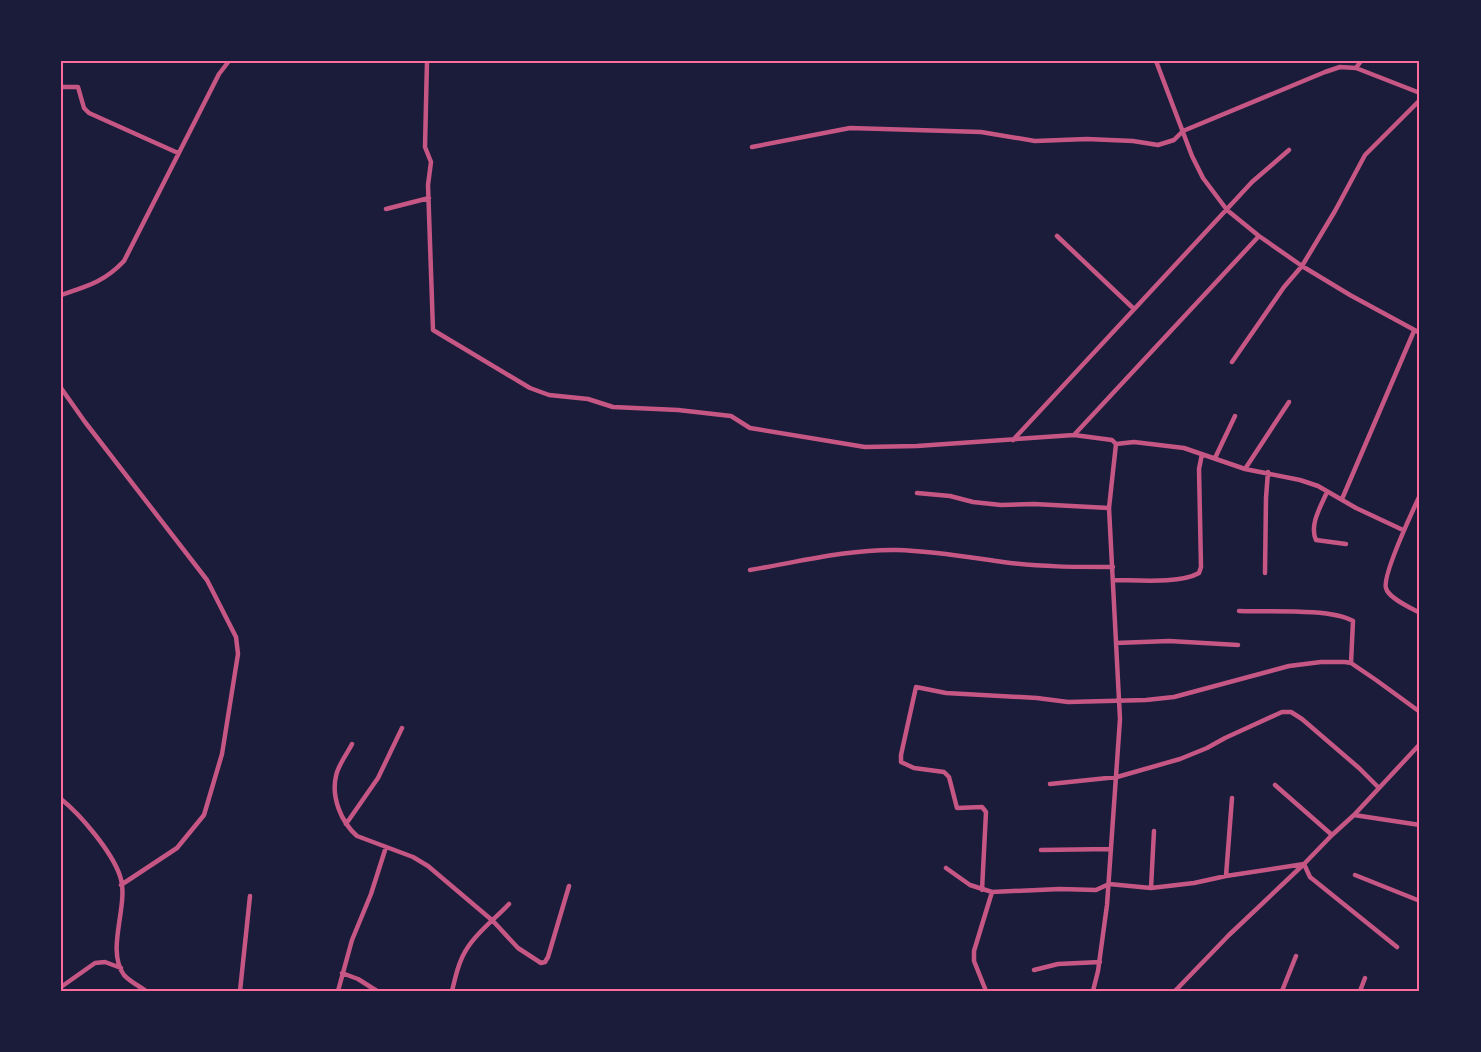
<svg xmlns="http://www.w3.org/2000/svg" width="1481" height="1052" font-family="'Sofia Sans Condensed',sans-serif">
<rect width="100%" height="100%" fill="#1b1b3a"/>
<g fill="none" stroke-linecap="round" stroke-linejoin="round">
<path stroke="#c65784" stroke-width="4.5" d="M427,61L425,147L431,162L428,185L433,330L530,388L549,395L588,399L613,407L678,410L731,416L750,428L865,447L917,446L1074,435L1112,440L1116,444L1109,508L1120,719L1107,905L1098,971L1093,991
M1156,61L1192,156L1203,178L1227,210L1259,236L1302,266L1350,295L1420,333
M1356,68L1361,61
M61,87H78L84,108L89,113L178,153
M752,147L850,128L981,132L1035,141L1087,139L1133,141L1158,145L1174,140L1183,131L1325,72L1340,67L1356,68L1420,93
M386,209L429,198
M1057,236L1134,309
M61,295C88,286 104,282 124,261L219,74L229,61
M1232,362L1284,287L1302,266L1335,211L1365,155L1420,100
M61,388L85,422L207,580L236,637L238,654L222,754L204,815L177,848L121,885
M1074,435L1259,236
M1013,440L1252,182L1289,150
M1116,444L1134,442L1184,448L1245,469L1300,480L1318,486L1356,508L1403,530
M1215,458L1235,416
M1245,469L1289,402
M1327,492C1321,506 1309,525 1316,540L1346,544
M917,493L950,496L973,502L1001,505L1034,504L1109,508
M1420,495C1413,510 1382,576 1386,588C1388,598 1411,608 1420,613
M1342,499L1414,331
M750,570C798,562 848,549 897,550C933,551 968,557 1003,562C1039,567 1076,567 1113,567
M1265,573L1266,498L1268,472
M1114,580C1136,580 1180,584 1199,573L1201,567L1199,469L1202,454
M1239,611C1267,612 1331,608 1353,621L1351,663
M1116,643L1169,641L1238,645
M352,744C347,754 338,765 336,776C331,797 341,822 357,836L413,857L428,866L493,921L518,948L541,963L545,962L548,957L569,886
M1050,784L1117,777L1180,759L1207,748L1225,738L1282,712H1291L1302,719L1359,768L1379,788
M1275,785L1332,835
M61,799C81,815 112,852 120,876C130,904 105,949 124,975C129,981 139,986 146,991
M1354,815L1420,825
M346,824L378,778L402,728
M1041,850L1111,849
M1304,864L1310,877L1397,947
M946,868L970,885L992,892L1060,889L1096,890L1109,884L1151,888L1194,883L1226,876L1304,864
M1355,875L1420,901
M1226,876L1232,798
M1151,888L1154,831
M982,890L986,812L982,807L957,808L949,777L944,772L914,768L901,762V755L916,687L946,693L1037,698L1068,702L1146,700L1174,697L1289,666L1321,662H1345L1351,663L1376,680L1420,712
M1034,970L1058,964L1100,962
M342,973L358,979L377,991
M61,987L95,963L105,962L121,968
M240,991L250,896
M338,991L352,940L371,894L386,847
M452,991C456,975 459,960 468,947C478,931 496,918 509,904
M986,991L974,961V951L992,892
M1175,991L1229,935L1304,864L1332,835L1354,815L1420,744
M1282,991L1296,956
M1360,991L1365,978"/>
</g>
<rect width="1481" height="1052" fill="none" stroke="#1b1b3a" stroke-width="125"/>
<rect x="62" y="62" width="1356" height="928" fill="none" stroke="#ff6b9d" stroke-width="2"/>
</svg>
